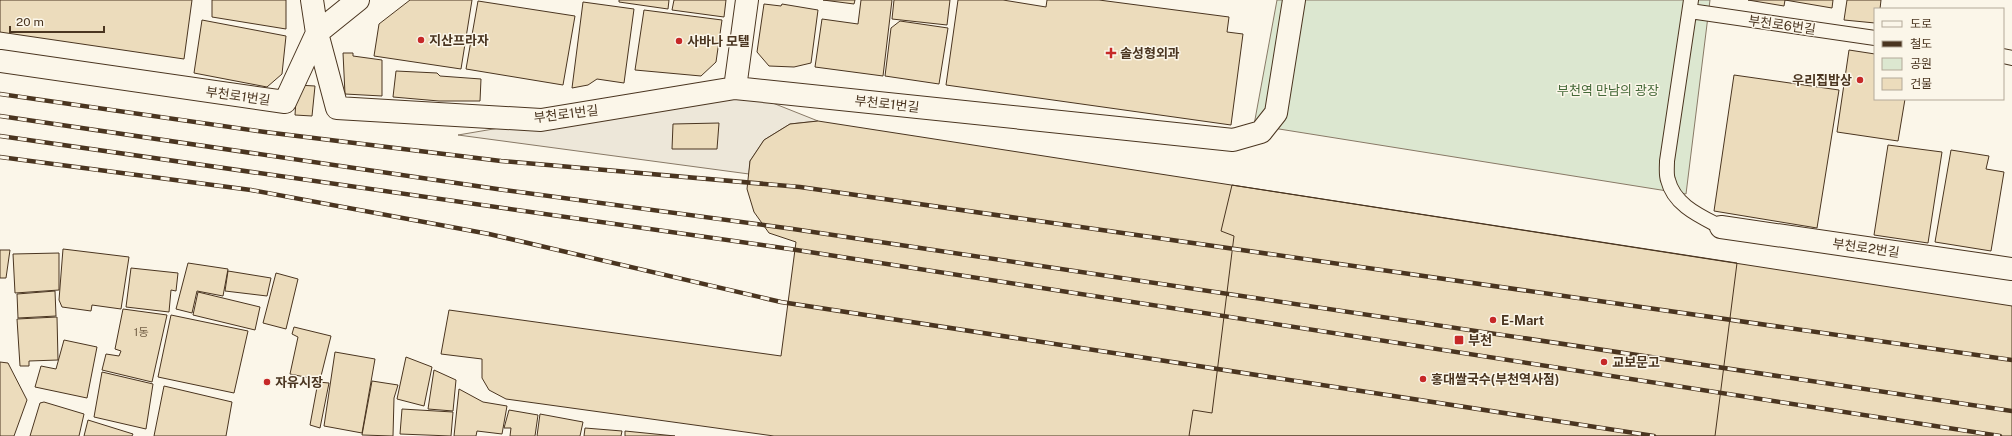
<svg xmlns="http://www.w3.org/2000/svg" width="2012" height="436" font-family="'Public Sans','Noto Sans KR',sans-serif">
<rect width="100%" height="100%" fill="#fbf6e9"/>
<path fill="#dce7d0" stroke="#887966" d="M1277,0H1710L1686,194L1254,125Z"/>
<path fill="#ede7d9" stroke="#887966" d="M735,88L818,121L790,124L764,140L750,161L749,174L458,135Z"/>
<path fill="#ecdcbc" stroke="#4a3520" d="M0,0H192L184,59L0,32Z
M212,0H286V29L212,17Z
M410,0H472L461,69L374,56L379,24Z
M619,0H669L668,9L619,2Z
M674,0H726L724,17L672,10Z
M823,0H855L854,4Z
M861,0H892L883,76L815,67L822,19L858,24Z
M894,0H950L947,25L892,19Z
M958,0H1003L1046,7L1047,0H1099L1229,17L1227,32L1243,34L1231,125L946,85Z
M1748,0H1785L1784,6Z
M1785,0H1833L1832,8Z
M1847,0H1881L1880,9H1875V23L1844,20Z
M478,1L575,16L563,85L466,69Z
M583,2L634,9L624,83L597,79L588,85L572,88Z
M764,4L781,6L782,4L818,10L811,63L794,67L769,66L757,52Z
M644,10L722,20L716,62L701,76L635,70Z
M202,20L286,36L282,74L267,87L194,73Z
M900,21L948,28L939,84L885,76L891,28Z
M1849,50L1875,54V99H1905L1898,141L1837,132Z
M343,53H353V56L382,60V96L345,94Z
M396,71L437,73L440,76L481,79L480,101H439L393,97Z
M1734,75L1839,90L1817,228L1714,211Z
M297,85L315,86L312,116L295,115Z
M818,121L2012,306V436H774L506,399L489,390L482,378V359L441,354L449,310L781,356L796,242L769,233L754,212L747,189L750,161L764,140L790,124Z
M719,123L717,149H672L673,124Z
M1888,145L1942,152L1928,243L1874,235Z
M1951,150L1989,156L1986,169L2004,172L1991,251L1935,242Z
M1232,185L1737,263L1715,436H1189L1193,410L1212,413L1234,236L1221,231Z
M63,249L129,257L121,309L92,305L91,311L62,307L59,300Z
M0,250H10L6,278H0Z
M59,253V290L15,293L13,254Z
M188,263L228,269L223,296L197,291L192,313L176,309Z
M131,268L178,273L176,291L171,290L169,312L126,307Z
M228,271L271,278L267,296L225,291Z
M276,273L298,279L286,329L263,323Z
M55,291L56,316L18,318L17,294Z
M198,292L260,307L255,330L193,315Z
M123,309L167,315L152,382L102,370L106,354L119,356L121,351L115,349Z
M171,315L248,331L234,393L158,377Z
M57,317L58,360L29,361V366H20L17,319Z
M294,327L331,336L320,380L290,374L298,337L292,334Z
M64,340L97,347L87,398L35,387L41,366L56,369Z
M335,352L375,359L362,433L324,426Z
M406,357L432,367L424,406L397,399Z
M0,362L8,363L27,400L14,436H0Z
M434,370L456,380L453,411L428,409Z
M102,372L153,384L146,429L94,417Z
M372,381L398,385L394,398L393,436L362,435Z
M318,382L329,383L320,428L310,425Z
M164,386L232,402L226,436H154Z
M459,389L483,402L507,406L502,434L477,431L476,436H454Z
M44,402L84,414L79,436H30L40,403Z
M402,409L453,412L451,436L400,434Z
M509,410L538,415L535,436H510L511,428H504Z
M540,414L583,422L580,436H537Z
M88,420L133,434L132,436H84Z
M585,428L622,431L621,436H584Z
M625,431L675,436H625Z"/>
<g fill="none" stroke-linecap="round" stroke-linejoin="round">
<defs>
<path id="lane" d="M1691,0L1667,161C1667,167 1666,175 1668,180C1674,205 1700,216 1721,227
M1690,11L1875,38
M2003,56L2012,58"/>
<path id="street" d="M312,0L317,33L358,0
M0,61L285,102L317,33L337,108L541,120L735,88L1233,140L1261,132L1276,113L1294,0
M735,88L747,0
M1721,227L2012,269"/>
</defs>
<use href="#lane" stroke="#4a3520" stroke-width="16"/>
<use href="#street" stroke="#4a3520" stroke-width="24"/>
<use href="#lane" stroke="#fbf6e9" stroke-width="14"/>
<use href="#street" stroke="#fbf6e9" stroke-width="22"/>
<defs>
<path id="rail" d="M0,94L265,132L501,161L800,187L2012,360
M0,116L497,189L793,229L2012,411
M0,136L790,249L2000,436
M0,157L251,190L489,234L781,302L1654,436"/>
</defs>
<use href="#rail" stroke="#4a3520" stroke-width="4.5"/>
<use href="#rail" stroke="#fbf6e9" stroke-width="3" stroke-dasharray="9" stroke-linecap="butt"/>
</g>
<g fill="#c62828" stroke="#fbf6e9" stroke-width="1.5">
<circle cx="421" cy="40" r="4"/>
<circle cx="679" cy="41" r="4"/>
<path d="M1109 47h4v4h4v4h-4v4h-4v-4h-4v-4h4z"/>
<circle cx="1860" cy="80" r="4"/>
<circle cx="1493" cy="320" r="4"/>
<rect x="1454" y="335" width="10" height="10" rx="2"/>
<circle cx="1604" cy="362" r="4"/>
<circle cx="1423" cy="379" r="4"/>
<circle cx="267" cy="382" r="4"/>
</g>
<g text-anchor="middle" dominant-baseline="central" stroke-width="3" stroke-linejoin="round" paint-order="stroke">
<g font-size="11" fill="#725f47">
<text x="141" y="332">1동</text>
</g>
<g font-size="13" fill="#4a3520" stroke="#fbf6e9">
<text transform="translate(1782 25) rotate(8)">부천로6번길</text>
<text transform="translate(238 96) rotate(8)">부천로1번길</text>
<text transform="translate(887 104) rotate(6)">부천로1번길</text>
<text transform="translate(566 114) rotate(-7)">부천로1번길</text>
<text transform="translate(1866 248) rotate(8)">부천로2번길</text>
</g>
<g font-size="13" font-weight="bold" fill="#4a3520" stroke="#fbf6e9" text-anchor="start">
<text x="429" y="40">지산프라자</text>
<text x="687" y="41">사바나 모텔</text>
<text x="1120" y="53">솔성형외과</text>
<text x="1852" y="80" text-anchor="end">우리집밥상</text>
<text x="1501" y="320">E-Mart</text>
<text x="1468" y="340">부천</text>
<text x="1612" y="362">교보문고</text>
<text x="1431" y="379">홍대쌀국수(부천역사점)</text>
<text x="275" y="382">자유시장</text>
</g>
<g font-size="13" fill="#436837" stroke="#fbf6e9">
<text x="1608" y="90">부천역 만남의 광장</text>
</g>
</g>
<rect x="1874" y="8" width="130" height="92" fill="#fbf6e9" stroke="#b4a999"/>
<rect x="1882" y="21" width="20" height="6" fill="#fbf6e9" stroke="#b4a999"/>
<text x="1910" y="28" font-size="12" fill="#4a3520">도로</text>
<rect x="1882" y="41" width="20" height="6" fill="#4a3520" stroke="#b4a999"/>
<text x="1910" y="48" font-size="12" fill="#4a3520">철도</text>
<rect x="1882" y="58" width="20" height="12" fill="#dce7d0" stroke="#b4a999"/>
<text x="1910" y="68" font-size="12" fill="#4a3520">공원</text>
<rect x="1882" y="78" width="20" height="12" fill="#ecdcbc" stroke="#b4a999"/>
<text x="1910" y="88" font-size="12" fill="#4a3520">건물</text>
<path d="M10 26v6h94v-6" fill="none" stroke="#4a3520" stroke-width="2"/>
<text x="16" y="26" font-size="12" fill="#4a3520" stroke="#fbf6e9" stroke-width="3" paint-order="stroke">20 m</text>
</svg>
